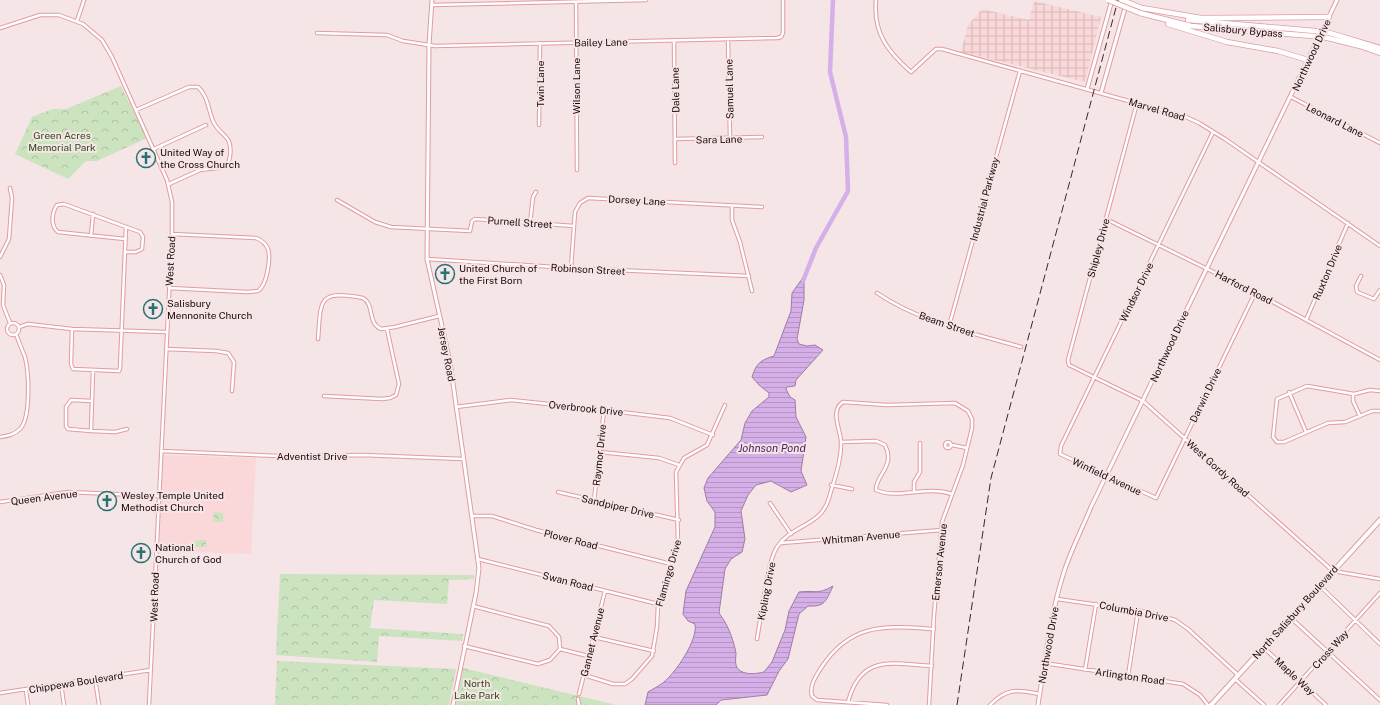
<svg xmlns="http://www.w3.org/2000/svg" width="1380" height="705" font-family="'Public Sans',sans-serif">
<defs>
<pattern id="industrial-grid" width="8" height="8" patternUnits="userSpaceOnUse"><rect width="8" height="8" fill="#fad7d8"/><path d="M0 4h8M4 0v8" fill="none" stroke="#d6b7b8"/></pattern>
<pattern id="park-crowns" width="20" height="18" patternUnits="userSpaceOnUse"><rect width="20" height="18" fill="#cce3c0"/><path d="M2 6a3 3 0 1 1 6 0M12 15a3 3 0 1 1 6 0" fill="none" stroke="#afc1a4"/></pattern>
<pattern id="water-rules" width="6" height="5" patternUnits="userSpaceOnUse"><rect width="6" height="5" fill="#d5afe7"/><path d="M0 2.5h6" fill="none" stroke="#b695c5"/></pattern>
</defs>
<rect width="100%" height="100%" fill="#f5e5e6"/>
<path fill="#fad7d8" d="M163,455L256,458L251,554L159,551Z"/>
<path fill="url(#industrial-grid)" d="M1034,1L1101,17L1085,82L961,52L968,25L982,9L1029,20Z"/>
<path fill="url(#park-crowns)" d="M121,86L147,138L97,161H86L68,179L15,154L32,117L53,109H66Z
M214,512L223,513V522H213Z
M196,540H206V547H195Z
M280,574L474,575V579L449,580L447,604L374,600L370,628L463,634L462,641L379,636L377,662L276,655Z
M277,661L456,669L449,705H275Z
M463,668L616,705H456Z"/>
<path fill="url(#water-rules)" stroke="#9e7da5" d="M804,276V300L797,339L799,344L807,346L815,345L823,350L796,380L795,386L787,387L786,389L790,397L795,400L796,417L806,437L801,471L807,485L791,492L771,481L756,485L748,495L741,511L745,539L742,552L731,559L725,569L719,613C728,625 733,638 736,653C736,656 735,662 736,665C739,676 756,674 764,672L772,662L785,630L789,611L799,592C815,590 818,595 833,586C826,601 825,607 808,606L799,614L788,659L779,671L767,695L721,700L716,705H645L648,692C653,689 659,686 664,682C676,672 698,640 695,624L688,621L683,614L686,591L715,527V512L707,501L704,488L708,478L741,440L745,423L752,411L769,397V393L759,385L752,377C756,364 760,360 774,356L791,311L792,293Z"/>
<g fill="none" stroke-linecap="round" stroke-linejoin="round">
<path stroke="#d5afe7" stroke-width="4.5" d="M803,281L816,248L848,191L846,137L830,72L833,0"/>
<defs>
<path id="minor" d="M876,0C873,33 888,52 911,72L936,49H942L1186,117L1199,123L1225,139L1380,246
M576,2L577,170
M432,5L646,0
M77,21L84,0
M0,28L40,15H59L83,24L102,40L112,57L167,180L172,202V234L149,705
M317,33L387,35L403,41L435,46L777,38L781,37L783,33V0
M728,39L730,138
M674,41L675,163
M1291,97L1380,143
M1137,103L1068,360L1069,365L1143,401L1333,571L1380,579
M136,110L189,87H198C208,96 208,109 213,121C220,137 233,134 230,156C229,161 229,164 225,167L200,170L169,184
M539,125L540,43
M1213,132L1061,446L1060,454L1156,498L1255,293
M675,139L762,137
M154,149L206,125
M337,200L375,222L391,227L470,231L472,221L475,219L574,226
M732,206V220L740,242L752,291
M1106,219L1260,295L1380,360
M530,223L533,197L536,192
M91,236L93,214
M125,239L58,232C50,226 52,212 57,205L64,204L126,227
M0,257L9,239L12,198L10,188
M427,259L571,268L749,276
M571,268L575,212L580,203L588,198L762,207
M0,275L4,285L3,305L10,323
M1361,276L1356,286L1357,292L1374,299L1380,290
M169,288L247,292L258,291C267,285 271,259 268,249C266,244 261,240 256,238L172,234
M877,293C920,322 972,333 1021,347
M1306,320L1348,223
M7 329a6 6 0 1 1 12 0a6 6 0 1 1-12 0Z
M949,326L1020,71
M19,327L28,324L72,329L166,332
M72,329L71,364L73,369L119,371L120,368C122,321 124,274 126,227L140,232L143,237L142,249L136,252H125
M318,339C321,301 317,289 363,298C375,305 367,323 381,329L395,327L439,316
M166,349L216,351L228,353L234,362L232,391
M93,371L91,431L115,432L127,429
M1380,391L1370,390L1354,394L1307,386L1277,399L1273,437L1277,442H1284L1328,423L1345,422L1372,411H1380
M1289,392L1306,432
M1353,394V401L1360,416
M324,396L382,399L390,398L396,395L399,384L387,329
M456,407L511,400L604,410L670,418L713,435
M91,431L68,429L66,426V407L71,400L92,401
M0,437C7,436 14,435 20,429C31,418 29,373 25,357C22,350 19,342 16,334
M945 445a3 3 0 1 1 6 0a3 3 0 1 1-6 0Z
M841,442L876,441L885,445C896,466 875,476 876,490C900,500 925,485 952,494
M952,445L967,448
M161,451L279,456L363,455L463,459
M600,452L659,458L679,465
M831,485L852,489
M914,491V482L920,472V443
M558,492L679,520
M594,501L604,410
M0,502L68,492L159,496
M770,503L791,534
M472,516H492L536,530L671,564
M781,543L942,530
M478,559L658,604
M1320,586L1380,644
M1057,599L1147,612L1175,620L1188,629L1238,675
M473,606L549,626L559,637L560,649
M1291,618L1380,700
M594,637L654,651
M757,639C761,618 767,562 777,547C792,524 821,527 829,498C834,480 842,460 841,441C840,429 830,410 843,402L887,405L955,403L968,411L972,419V428L963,465L942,522L934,615L929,705
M464,646L538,664L550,660L560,649
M1264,648L1326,705
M560,649L588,656
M1044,663L1183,684L1200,695L1208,705
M1085,670L1096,604
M584,675L613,684H625L632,679L652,656L657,627L658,604L678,542L676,472L684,458L707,445L725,405
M1128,676L1138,611
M95,678L99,705
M1235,679L1264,705
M61,684L64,705
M26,690L28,705
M0,693L151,670
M579,694L605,591
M578,699L579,705
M848,702C861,653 893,664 932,666
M887,705L817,700L812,696C809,686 816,676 821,668C851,622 885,626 934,629
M990,705C1008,687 1017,690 1040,694
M1279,705L1380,593"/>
<path id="tertiary" d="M432,0L429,45L427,259L450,362L479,568L476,593L453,705
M1087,89L1112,0
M1101,93L1127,1
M1038,705C1045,661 1050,615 1064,572C1071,550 1082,529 1091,507L1337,0"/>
<path id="primary" d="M1211,705L1380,520"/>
<path id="motorway" d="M1142,8L1201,18L1329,17
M1140,13L1191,26L1313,36
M1188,20L1315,31
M1168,24L1227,42L1278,51L1308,60
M1330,33L1380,48
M1328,38L1360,46L1380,53"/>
</defs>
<use href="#minor" stroke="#e49ba0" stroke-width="4.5"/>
<use href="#tertiary" stroke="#e49ba0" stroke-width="5"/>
<use href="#primary" stroke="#e49ba0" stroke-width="6"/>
<use href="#motorway" stroke="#e49ba0" stroke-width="6"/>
<use href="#minor" stroke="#fff" stroke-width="2.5"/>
<use href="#tertiary" stroke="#fff" stroke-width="3"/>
<use href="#primary" stroke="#fff" stroke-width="4"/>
<use href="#motorway" stroke="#fff" stroke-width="4.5"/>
<path stroke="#3c2528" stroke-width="1" stroke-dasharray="8 4" stroke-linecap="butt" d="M957,705L991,478L1118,0"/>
<defs>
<path id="motorway-bridge" d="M1108,0L1140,13
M1122,0L1142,8
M1315,31L1330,33
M1313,36L1328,38"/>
</defs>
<use href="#motorway-bridge" stroke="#e49ba0" stroke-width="6" stroke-linecap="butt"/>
<use href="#motorway-bridge" stroke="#fff" stroke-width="4.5"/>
</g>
<defs>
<symbol id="church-ring" viewBox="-11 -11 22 22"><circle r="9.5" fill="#f5e5e6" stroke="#287272" stroke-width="1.5"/><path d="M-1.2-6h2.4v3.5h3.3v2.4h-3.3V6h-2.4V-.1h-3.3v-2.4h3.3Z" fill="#287272"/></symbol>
</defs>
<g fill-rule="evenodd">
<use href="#church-ring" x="135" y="147" width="22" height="22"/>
<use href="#church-ring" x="434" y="263" width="22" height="22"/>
<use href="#church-ring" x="142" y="298" width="22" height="22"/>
<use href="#church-ring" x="96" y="490" width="22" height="22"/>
<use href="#church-ring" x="130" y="542" width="22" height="22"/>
</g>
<g text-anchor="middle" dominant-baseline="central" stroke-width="4" stroke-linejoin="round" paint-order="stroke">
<g font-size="10" fill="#1f070a" stroke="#f5e5e6">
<text transform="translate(1243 30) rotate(5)">Salisbury Bypass</text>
<text transform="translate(601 42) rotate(-1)">Bailey Lane</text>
<text transform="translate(1311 55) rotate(-65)">Northwood Drive</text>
<text transform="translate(540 84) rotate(-90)">Twin Lane</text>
<text transform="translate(576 86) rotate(-90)">Wilson Lane</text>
<text transform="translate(729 89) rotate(-91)">Samuel Lane</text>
<text transform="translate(675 90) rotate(-91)">Dale Lane</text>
<text transform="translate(1157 109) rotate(16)">Marvel Road</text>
<text transform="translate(1335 120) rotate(27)">Leonard Lane</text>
<text transform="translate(719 139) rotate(-1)">Sara Lane</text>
<text transform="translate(984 199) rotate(-75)">Industrial Parkway</text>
<text transform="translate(637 200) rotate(3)">Dorsey Lane</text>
<text transform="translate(520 222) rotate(4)">Purnell Street</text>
<text transform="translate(1098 248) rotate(-75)">Shipley Drive</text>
<text transform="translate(170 261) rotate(-87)">West Road</text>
<text transform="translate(588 269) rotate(3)">Robinson Street</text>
<text transform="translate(1327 272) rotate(-67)">Ruxton Drive</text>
<text transform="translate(1244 287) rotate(27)">Harford Road</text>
<text transform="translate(1136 292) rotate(-64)">Windsor Drive</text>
<text transform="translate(947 324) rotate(19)">Beam Street</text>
<text transform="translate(1169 346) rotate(-65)">Northwood Drive</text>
<text transform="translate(447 354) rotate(79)">Jersey Road</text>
<text transform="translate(1205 395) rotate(-64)">Darwin Drive</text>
<text transform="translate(586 408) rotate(6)">Overbrook Drive</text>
<text transform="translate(599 455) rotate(-84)">Raymor Drive</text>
<text x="312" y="456">Adventist Drive</text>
<text transform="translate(1218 468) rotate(42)">West Gordy Road</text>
<text transform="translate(1107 476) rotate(25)">Winfield Avenue</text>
<text transform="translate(44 497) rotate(-7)">Queen Avenue</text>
<text transform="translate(618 506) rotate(13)">Sandpiper Drive</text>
<text transform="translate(861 537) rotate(-5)">Whitman Avenue</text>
<text transform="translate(571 539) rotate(14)">Plover Road</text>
<text transform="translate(939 562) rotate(-84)">Emerson Avenue</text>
<text transform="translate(668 573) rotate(-74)">Flamingo Drive</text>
<text transform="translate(568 581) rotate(14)">Swan Road</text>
<text transform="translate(766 591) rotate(-79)">Kipling Drive</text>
<text transform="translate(154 597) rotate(-88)">West Road</text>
<text transform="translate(1134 611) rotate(11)">Columbia Drive</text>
<text transform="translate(1295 612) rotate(-48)">North Salisbury Boulevard</text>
<text transform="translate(592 642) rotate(-76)">Gannet Avenue</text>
<text transform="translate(1048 645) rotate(-80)">Northwood Drive</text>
<text transform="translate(1330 649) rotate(-48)">Cross Way</text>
<text transform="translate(1130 676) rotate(8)">Arlington Road</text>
<text transform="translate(1295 676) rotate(43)">Maple Way</text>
<text transform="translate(76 682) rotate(-9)">Chippewa Boulevard</text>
</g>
<g font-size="10" fill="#2a4c11" stroke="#f5e5e6">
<text x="62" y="135">Green Acres<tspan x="62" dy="12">Memorial Park</tspan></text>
<text x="477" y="683">North<tspan x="477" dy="12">Lake Park</tspan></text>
</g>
<g font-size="10" fill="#1f070a" stroke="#f5e5e6" text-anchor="start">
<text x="160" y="152">United Way of<tspan x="160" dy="12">the Cross Church</tspan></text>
<text x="459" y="268">United Church of<tspan x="459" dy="12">the First Born</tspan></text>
<text x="167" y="303">Salisbury<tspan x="167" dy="12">Mennonite Church</tspan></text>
<text x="121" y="495">Wesley Temple United<tspan x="121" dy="12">Methodist Church</tspan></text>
<text x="155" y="547">National<tspan x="155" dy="12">Church of God</tspan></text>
</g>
<g font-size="11" font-style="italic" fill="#4e2062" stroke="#f5e5e6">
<text x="772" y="448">Johnson Pond</text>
</g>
</g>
</svg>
